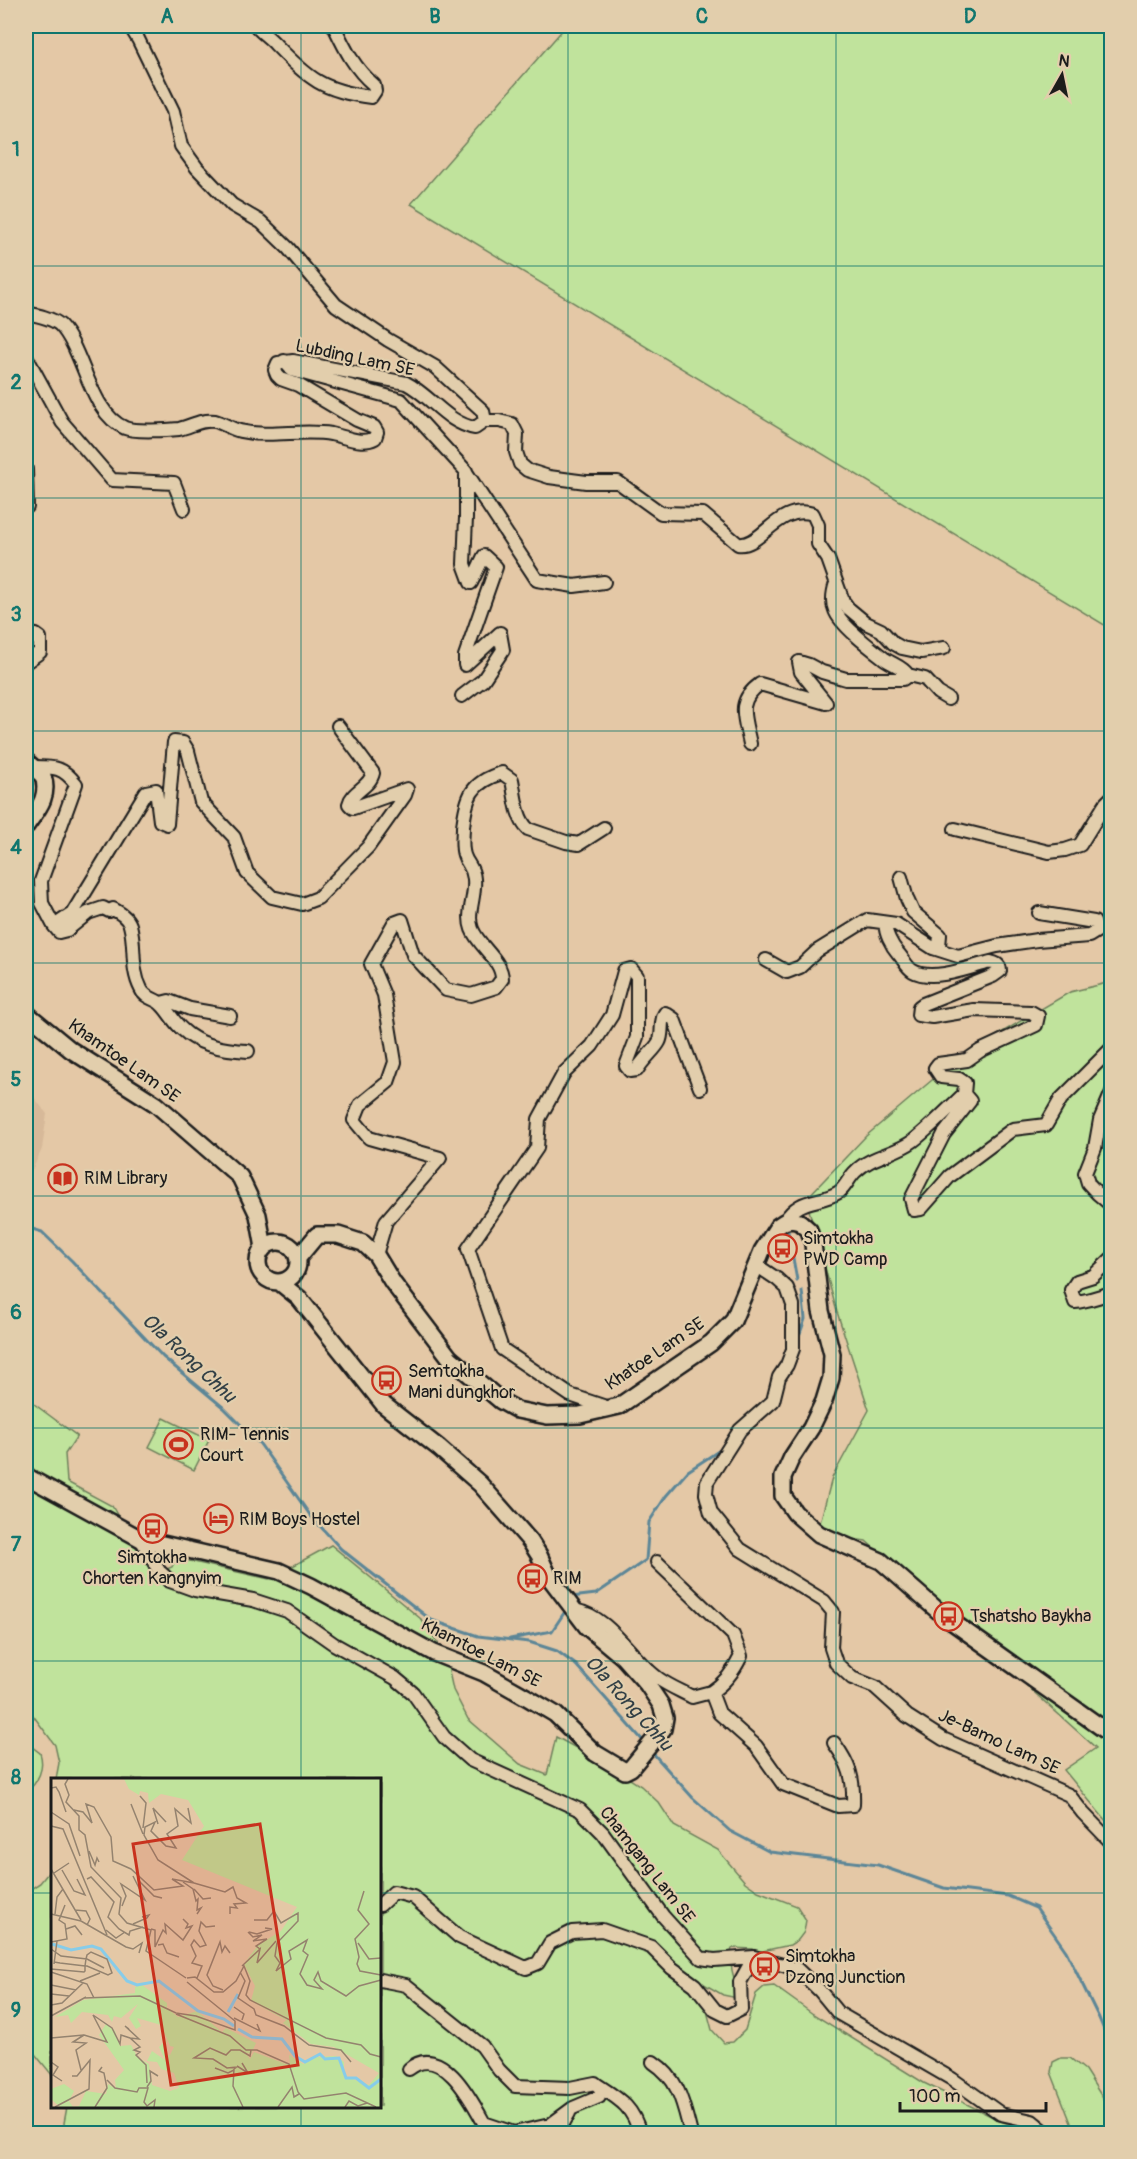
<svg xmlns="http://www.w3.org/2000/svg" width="1137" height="2159" font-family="Pangolin,sans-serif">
<rect width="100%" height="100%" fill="#e4c8a6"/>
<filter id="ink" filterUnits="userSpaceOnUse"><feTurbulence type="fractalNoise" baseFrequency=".0167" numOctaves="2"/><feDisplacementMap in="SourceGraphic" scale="12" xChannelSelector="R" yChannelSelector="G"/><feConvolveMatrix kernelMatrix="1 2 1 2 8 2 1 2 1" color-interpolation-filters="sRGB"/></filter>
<g filter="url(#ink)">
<path fill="#d7b999" d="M26,1087L47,1114L42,1149L26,1183Z"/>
<path fill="#c0e39c" stroke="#6e805c" stroke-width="1.5" d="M566,26H1111V629L411,204Z
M1111,982V1827L1064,1770L1096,1748L866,1541L817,1534L832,1478L869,1410L837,1312L806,1199L866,1136L958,1058L1070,992Z
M26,1398L77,1436L65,1454L67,1482L112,1506L132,1541L154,1574L172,1567L176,1558L269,1579L331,1545L421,1619L445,1653L453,1690L468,1719L520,1764L547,1775L556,1737L611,1767L641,1786L659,1803L674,1826L718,1850L745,1882L758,1891L797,1906L806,1920L804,1932L798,1940L790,1945L758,1952L753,1949L732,1948C728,1963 734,1979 739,1993L737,1998L723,1995L699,1981L712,2030L724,2043L733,2042L745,2030L756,1994L764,1987L774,1986L813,2014L924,2083L1003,2122L1037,2133H65L64,2123L67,2107L380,2106V1780L56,1779L59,1763L55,1745L32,1714V1703L26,1694V1662L29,1656L31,1644L26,1640Z
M164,1418L209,1440L194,1470L149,1447Z
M27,1746L32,1747L40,1753C45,1768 38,1783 26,1792V1750Z
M52,1868V2075L26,2043V1892L40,1883Z
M1061,2058H1070L1085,2070L1111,2111V2133H1072L1073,2128L1051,2072L1053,2062Z"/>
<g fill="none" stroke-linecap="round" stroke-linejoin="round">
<path stroke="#5c8697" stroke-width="3" d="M787,1226L797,1280
M26,1227L42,1232L72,1261L163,1357L224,1408L260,1444L310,1515L341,1549L431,1620L478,1636L529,1642L557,1651L576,1665L645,1743
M798,1339L805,1319L802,1291
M571,1597L596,1594L646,1560L649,1522L666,1496L688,1471L723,1448
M510,1639L552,1631L564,1613
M651,1751L693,1798L730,1831L770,1852L878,1865L944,1888L1008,1896L1036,1908L1066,1951L1099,2018L1112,2049"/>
<defs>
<path id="minor" d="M256,26C262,33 270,38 276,45C309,79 323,91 371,97L375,91L374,85C354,68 345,49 334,26
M26,313C36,315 52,318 60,325C84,350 90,414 125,428C134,432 169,430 179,429C192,426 201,419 215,421C223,423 231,429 240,431C271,438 302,429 331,434C346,437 362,445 375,438L377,432L374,427L357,420L298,385L281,379L277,375L275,370L278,363L293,361L406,383C430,395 448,424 475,428L485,421L483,411L435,367L388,340L336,305L288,248L261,222L232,205L197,168L181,146L173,111L138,39L130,26
M26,356L62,422L112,480L174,483L184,509
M284,361L292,370L401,400L466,471V518L464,564L471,583L484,556L496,567L465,656V665L500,633L503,650L483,680L462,696
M485,421H499L512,424L517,434L516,452L520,464L527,470L549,477L586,482H618L661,513L703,514L738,544C761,548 778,503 813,514L818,525V544L828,559L843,601L848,608L866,623L881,630L893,643L902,648L921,652L944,648
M26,469L27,507L26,505
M466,472L537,580L574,586L604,582
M26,641L36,635L40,638V652L26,662
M908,675L925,679L938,693L948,699
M750,744C745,718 735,702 760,684L826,703L801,672L799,662L809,665L822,672L846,679H903L908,675C903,667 892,664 885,659C872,649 840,625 835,610C831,601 833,592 836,583
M34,767C55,767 63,767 76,784L41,881L42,903L54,926L72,914L146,792L156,790L160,821L167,824L174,742L183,743L188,751L201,802L234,837L247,873L272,897L302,904L318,898L368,847L405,795L407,789L353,808L349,804C352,791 370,787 373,773L338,726
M955,829L1049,852L1065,850L1080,845L1106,803L1112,797
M901,877L907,899L913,912L940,935L939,946L933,948
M886,923C884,932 892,946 898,953C903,958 906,967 913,971C932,982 969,968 990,962C995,963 1000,964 1000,971L993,976L923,1004L919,1007L918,1015L932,1017L974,1010L1031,1012L1038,1016L1036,1025L980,1051L967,1060L938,1064L935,1068L941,1077L959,1079L965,1083L964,1094
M54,926L59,932L67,930L88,913L103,908L109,911L113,909C120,913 127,917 130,925C136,946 130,968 141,989C145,999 156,998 162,1005C170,1013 174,1023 183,1030C200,1046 225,1050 248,1051
M766,960L787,972L800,967L817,951L867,920L896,924L933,948L958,956L997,946L1037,940L1089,936L1097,931L1094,922L1039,913
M161,1003L169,1001L190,1009L230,1016
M1112,1092L1100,1120L1095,1148L1085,1173L1088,1183L1098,1194L1112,1206
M784,1222C800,1196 818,1205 839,1192C846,1187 849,1177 856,1171C871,1156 896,1154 913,1141C931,1127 947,1110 964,1094L970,1101L944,1134L911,1199L914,1210L921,1209L950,1176L1013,1129L1046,1125L1061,1099L1112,1048
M376,1255L386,1221L440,1158L369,1138L354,1120L360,1105L388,1082L395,1062L384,995L371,964L394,923L402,920L413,955L446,990L471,995L496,987L502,979C502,960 479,947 472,929C466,913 476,897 474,879C473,866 467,865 464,855C461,846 463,836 463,827C466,797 471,782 502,773L512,780C515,794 516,818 528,829L566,842L579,844L604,828
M1112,1258L1093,1276L1077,1281L1071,1290L1075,1302C1088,1301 1099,1296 1112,1293
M756,1265L777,1279L787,1288L793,1305V1349L787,1365L779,1377L773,1401L740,1430L707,1482L706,1494L711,1513L740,1549L824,1601L833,1612L831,1648L836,1663L852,1678L875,1687L907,1716L943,1739L1069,1795L1083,1813L1112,1843
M612,1407H606L570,1395L502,1349L468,1249L537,1148L539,1119L564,1073L592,1046L612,1015L624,971L631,969L637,976V1037L626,1066L630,1071L637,1070C643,1059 655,1050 659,1042C664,1033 659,1022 665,1013L674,1019L700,1088
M141,1539L159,1571L170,1581L195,1590L253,1600L287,1611L334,1644L395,1678L413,1693L444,1737L470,1760L580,1810L603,1833L663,1916L701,1958L714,1960L754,1957L797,1969L820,1991L838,2013L952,2079L1001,2114L1032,2121L1048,2134
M657,1562L733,1635L741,1656C734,1671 725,1683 711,1692
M574,1610C612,1617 630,1659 659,1679C669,1686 681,1691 692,1697L711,1692L719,1713L756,1746L783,1784L838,1806L853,1805C854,1778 850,1765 834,1743
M380,1905L394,1892L413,1897L459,1937L526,1968L538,1963L550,1943L572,1932L602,1930L651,1947L672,1968L695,1985L715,2010L727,2016L741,2009L740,1982L754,1957
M380,1980L406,1985L482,2046L499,2070L515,2086L570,2088L595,2083L602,2090L599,2097L573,2108L550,2125L514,2133L484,2123C471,2099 441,2042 409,2069
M653,2062C680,2080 683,2104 691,2134
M596,2084C619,2099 633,2106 640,2134
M561,2134V2127L569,2113"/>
<path id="major" d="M26,761L43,776C50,797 37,810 26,826
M26,1013L71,1050L156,1104L240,1177L258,1215L264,1248
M258 1262a20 20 0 1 1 40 0a20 20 0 1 1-40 0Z
M298,1258L317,1235H338L363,1243L376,1255L393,1283L450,1358L501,1401L517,1410L547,1416L580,1415L619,1406L711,1343L733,1321L762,1251L778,1226L784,1222L791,1220L800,1222L809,1230L813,1244L821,1311L832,1354L831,1378L824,1401L811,1428L792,1457L783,1477V1496L795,1513L819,1534L881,1561L944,1616L1112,1735
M26,1476L141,1539L279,1571L311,1586L434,1653L484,1673L528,1698L555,1714L595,1753L625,1771L631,1768L663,1729L665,1718L661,1705L647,1684L623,1657L587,1627L549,1577L539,1555L530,1541L480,1484L439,1448L384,1405L299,1298L279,1282"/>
</defs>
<use href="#minor" stroke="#1c1c1c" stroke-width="16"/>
<use href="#major" stroke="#1c1c1c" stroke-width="20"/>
<use href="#minor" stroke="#e2ceac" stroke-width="12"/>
<use href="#major" stroke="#e2ceac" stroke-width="15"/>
</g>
</g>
<path fill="none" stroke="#0f766e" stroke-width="1.5" stroke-opacity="0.55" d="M301,26V1780M568,26V2134M836,26V2134M26,266H1112M26,498H1112M26,731H1112M26,963H1112M26,1196H1112M26,1428H1112M26,1661H1112M26,1893H52M380,1893H1112M301,2106V2134"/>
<defs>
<symbol id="library-ring" viewBox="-11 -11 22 22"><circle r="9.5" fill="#e2ceac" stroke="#c8321e" stroke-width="1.5"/><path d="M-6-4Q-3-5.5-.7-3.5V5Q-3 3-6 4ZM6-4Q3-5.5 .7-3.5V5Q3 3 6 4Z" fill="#c8321e"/></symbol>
<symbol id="bus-ring" viewBox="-11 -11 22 22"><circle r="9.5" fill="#e2ceac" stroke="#c8321e" stroke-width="1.5"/><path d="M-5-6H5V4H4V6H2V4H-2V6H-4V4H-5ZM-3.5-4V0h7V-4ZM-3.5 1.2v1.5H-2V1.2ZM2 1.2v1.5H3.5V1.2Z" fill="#c8321e"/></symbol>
<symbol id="stadium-ring" viewBox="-11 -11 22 22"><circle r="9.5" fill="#e2ceac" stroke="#c8321e" stroke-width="1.5"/><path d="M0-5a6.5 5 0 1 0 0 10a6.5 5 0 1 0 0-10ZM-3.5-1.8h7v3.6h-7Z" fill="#c8321e"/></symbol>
<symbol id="hotel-ring" viewBox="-11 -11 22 22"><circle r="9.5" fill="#e2ceac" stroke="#c8321e" stroke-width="1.5"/><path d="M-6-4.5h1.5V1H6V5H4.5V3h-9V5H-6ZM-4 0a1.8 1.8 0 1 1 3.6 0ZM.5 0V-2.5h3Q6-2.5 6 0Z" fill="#c8321e"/></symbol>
</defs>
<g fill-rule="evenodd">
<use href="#library-ring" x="46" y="1162" width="33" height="33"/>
<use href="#bus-ring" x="766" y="1232" width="33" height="33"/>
<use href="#bus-ring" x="370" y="1364" width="33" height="33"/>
<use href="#stadium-ring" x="162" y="1428" width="33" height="33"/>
<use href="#hotel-ring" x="202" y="1502" width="33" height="33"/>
<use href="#bus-ring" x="136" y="1512" width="33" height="33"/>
<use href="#bus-ring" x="516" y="1562" width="33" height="33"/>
<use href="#bus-ring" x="932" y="1600" width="33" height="33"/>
<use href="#bus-ring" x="748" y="1950" width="33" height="33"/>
</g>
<g text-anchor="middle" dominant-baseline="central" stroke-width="4.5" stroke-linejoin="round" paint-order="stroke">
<g font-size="18" fill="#1c1c1c" stroke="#e2ceac">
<text transform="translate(355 358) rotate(12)">Lubding Lam SE</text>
<text transform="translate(124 1061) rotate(35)">Khamtoe Lam SE</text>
<text transform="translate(655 1354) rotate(-34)">Khatoe Lam SE</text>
<text transform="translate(481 1653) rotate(27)">Khamtoe Lam SE</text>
<text transform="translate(999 1742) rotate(25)">Je-Bamo Lam SE</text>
<text transform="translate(647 1865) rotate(52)">Chamgang Lam SE</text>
</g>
<g font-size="18" fill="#1c1c1c" stroke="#e2ceac" text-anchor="start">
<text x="84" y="1178">RIM Library</text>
<text x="803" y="1238">Simtokha<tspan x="803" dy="21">PWD Camp</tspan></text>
<text x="408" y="1371">Semtokha<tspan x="408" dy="21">Mani dungkhor</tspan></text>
<text x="200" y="1434">RIM- Tennis<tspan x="200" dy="21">Court</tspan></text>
<text x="239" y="1519">RIM Boys Hostel</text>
<text x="152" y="1557" text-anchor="middle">Simtokha<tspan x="152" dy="21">Chorten Kangnyim</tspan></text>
<text x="553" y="1578">RIM</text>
<text x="970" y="1616">Tshatsho Baykha</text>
<text x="785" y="1956">Simtokha<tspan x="785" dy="21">Dzong Junction</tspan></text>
</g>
<g font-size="20" font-style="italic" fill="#313f45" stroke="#e2ceac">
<text transform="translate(189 1358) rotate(43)">Ola Rong Chhu</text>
<text transform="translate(629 1703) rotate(48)">Ola Rong Chhu</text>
</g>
</g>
<g transform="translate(51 1778)">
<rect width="330" height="330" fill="#e4c8a6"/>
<path d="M73,1H330V329H9L0,321V311L13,306L23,313L18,323L22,329L28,328L35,313L55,316L57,306L65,311L64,302L73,292L48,257L55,246L64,253L69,268L80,267L87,280L98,286L101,307L119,313L128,310L123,295L110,291L106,284L96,283L101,273L114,282L108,269L116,261L114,276L119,277L123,269L119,268L110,247L86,240L90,248L85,251L78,240L87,226L70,240L63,238L61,244L57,237L31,234L20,245L17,237L4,239L32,222L84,215V209L91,207L116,225V230L127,239L146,233L171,254L175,250L205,265L200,276L195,275L199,281L203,274L235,286L239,285L238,277L252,286L265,279L285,278L293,284V298L318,307L328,295L283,269L260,266L232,245L235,242L200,223L204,208L193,186L207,167L230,153L246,129L131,82L153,48L137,22L110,16L98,25L97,15L89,13L88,17L78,11Z" fill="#c0e39c"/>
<path fill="none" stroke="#87cce9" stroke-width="3" d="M1,166L20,172L41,168L50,171L76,203L86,207L108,203L147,233L173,241L183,248M177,234L187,216M187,251L201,259L231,261L244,278L254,284L269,276L274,281L288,280L295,300H305L318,310L330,301"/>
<path fill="none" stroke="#94836f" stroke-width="1.5" d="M17,1L14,6L18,17L15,24L28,38V52L34,57L40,89L70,120L68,136L76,145L100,152L95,173L135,200M0,10L5,9L8,14L15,34M89,18L95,25L92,50M80,26L92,56M23,32L32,34L41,45L35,26L43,29L60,59L62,83L80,91L103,112L132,108L121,101L143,105L107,82L93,57L94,49L104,44L100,53L115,68L125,70L116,56L127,48L124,31L140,45L137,30M0,34L18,46L29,78M107,46L102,30L115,44M0,48L12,51L56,157M38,73L44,87L46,80L48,84M0,91L30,142M11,92L23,113L34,117L26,101M3,95L18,85M36,101L40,99L63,124L57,139L68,151L78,157L79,153L92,149M87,102L103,118L111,120M132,104L142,111L145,123L147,121L146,132L150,130L146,136M143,105L174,114L182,109L186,120L195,125L183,126L186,130L179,129V136M143,111L152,121L160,120M313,113L307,132L318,146L304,161L308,179L306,186L309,193L330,197M71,128L75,118L70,106L94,122L82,98M24,132L35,133L39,141L36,147M0,136L30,143L75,169L82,171L91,165L88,175M4,136L6,119L12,111M203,142H216L223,133L230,145L247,135V143L226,165L224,178L229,185L225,193L240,181L238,173L256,162L252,173L257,177L249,196L256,207L271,211L263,202L267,194L270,203L295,218L308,208L330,202M82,146L96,140L98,137L91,139M15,151L24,148L31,157M100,151L104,152V169L112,152L115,155L114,146L132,162L141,148L135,150L137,146L132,141M55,152L65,160L74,154M197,154L202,159L211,157L202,163L216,161L205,168L209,171M198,154L206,156L221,151L214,150M0,164L16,161L14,146L8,142L14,127M307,165L318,181L330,180M107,167L112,166L116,175L128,179M0,171L10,178L36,181L53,190M3,186L6,163M191,188L209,171L206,185L225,163M0,191L33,194L34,193V188L35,181L36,177L40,174L56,181L61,195L57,197L36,188H34L9,185L3,184M0,194L36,206L43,220M189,194L194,203L187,220L203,231L205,237L233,248L258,267L290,272L300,284M136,200L144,199L163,214H172L185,203L193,188L199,203L195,217L199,222L275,260L310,267L319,276L330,279M146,200L151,188L141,185L145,178L140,167L143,162L149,169L155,167L148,153L150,144L155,149L164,148M29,203L49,195M0,207L25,212M172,212L162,208L156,197L169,164L171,174L174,168L179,175M0,216L18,218M33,220L89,218L125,235L145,238L184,252V243L136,204M0,227L11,225L32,205M183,229L193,236L191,242M125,236L179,258L195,272H206L238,286L247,314L253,321L295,315L325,329M0,238L35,219M183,240L209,253L206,246M78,251L74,248L88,261L79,260M33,257L56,264L42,237L61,250L69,266L70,257L79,260L89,269L83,272L89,274L85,277L95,287L96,305M0,260L33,257L22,264L35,265L25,272L30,292M0,284L7,289L2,297L11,303M186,288L197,295L191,285M164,290L177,295L183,292M183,291L186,289L176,290L162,281L143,280L159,270L175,277L180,272H189L199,278L200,272M183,291L182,308L192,329M56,302L64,310L86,314L88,310H97L93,324L96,328L104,322L103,329M96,309L100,303L99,293L107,298M4,329L38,311L39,282L26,298H21M44,329L56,310L53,295L48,293L51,289M227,329L241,309L243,319L248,316M294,329L298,323L307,328L316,325"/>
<path fill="#c8321e" fill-opacity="0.15" stroke="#c8321e" stroke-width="3" d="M209,46L247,287L120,307L82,66Z"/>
<rect width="330" height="330" fill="none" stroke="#1c1c1c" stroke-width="3"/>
</g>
<rect width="1137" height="2159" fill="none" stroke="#e2ceac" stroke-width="66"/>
<g transform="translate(1062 75) rotate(9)" stroke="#e2ceac" stroke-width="4.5" paint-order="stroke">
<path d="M0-4.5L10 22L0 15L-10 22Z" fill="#1c1c1c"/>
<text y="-9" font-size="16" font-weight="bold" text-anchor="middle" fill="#1c1c1c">N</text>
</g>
<path d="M900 2102v9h146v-9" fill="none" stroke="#1c1c1c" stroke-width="3"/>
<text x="909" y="2102" font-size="18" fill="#1c1c1c" stroke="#e2ceac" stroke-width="4.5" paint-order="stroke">100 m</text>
<rect x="33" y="33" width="1071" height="2093" fill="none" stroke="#0f766e" stroke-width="2"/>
<g font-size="20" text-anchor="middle" font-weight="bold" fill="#0f766e">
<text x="167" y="23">A</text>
<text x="435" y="23">B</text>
<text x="702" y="23">C</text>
<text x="970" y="23">D</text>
<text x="16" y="156">1</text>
<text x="16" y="389">2</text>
<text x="16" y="621">3</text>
<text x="16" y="854">4</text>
<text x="16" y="1086">5</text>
<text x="16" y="1319">6</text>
<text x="16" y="1551">7</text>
<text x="16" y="1784">8</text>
<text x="16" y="2017">9</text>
</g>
</svg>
